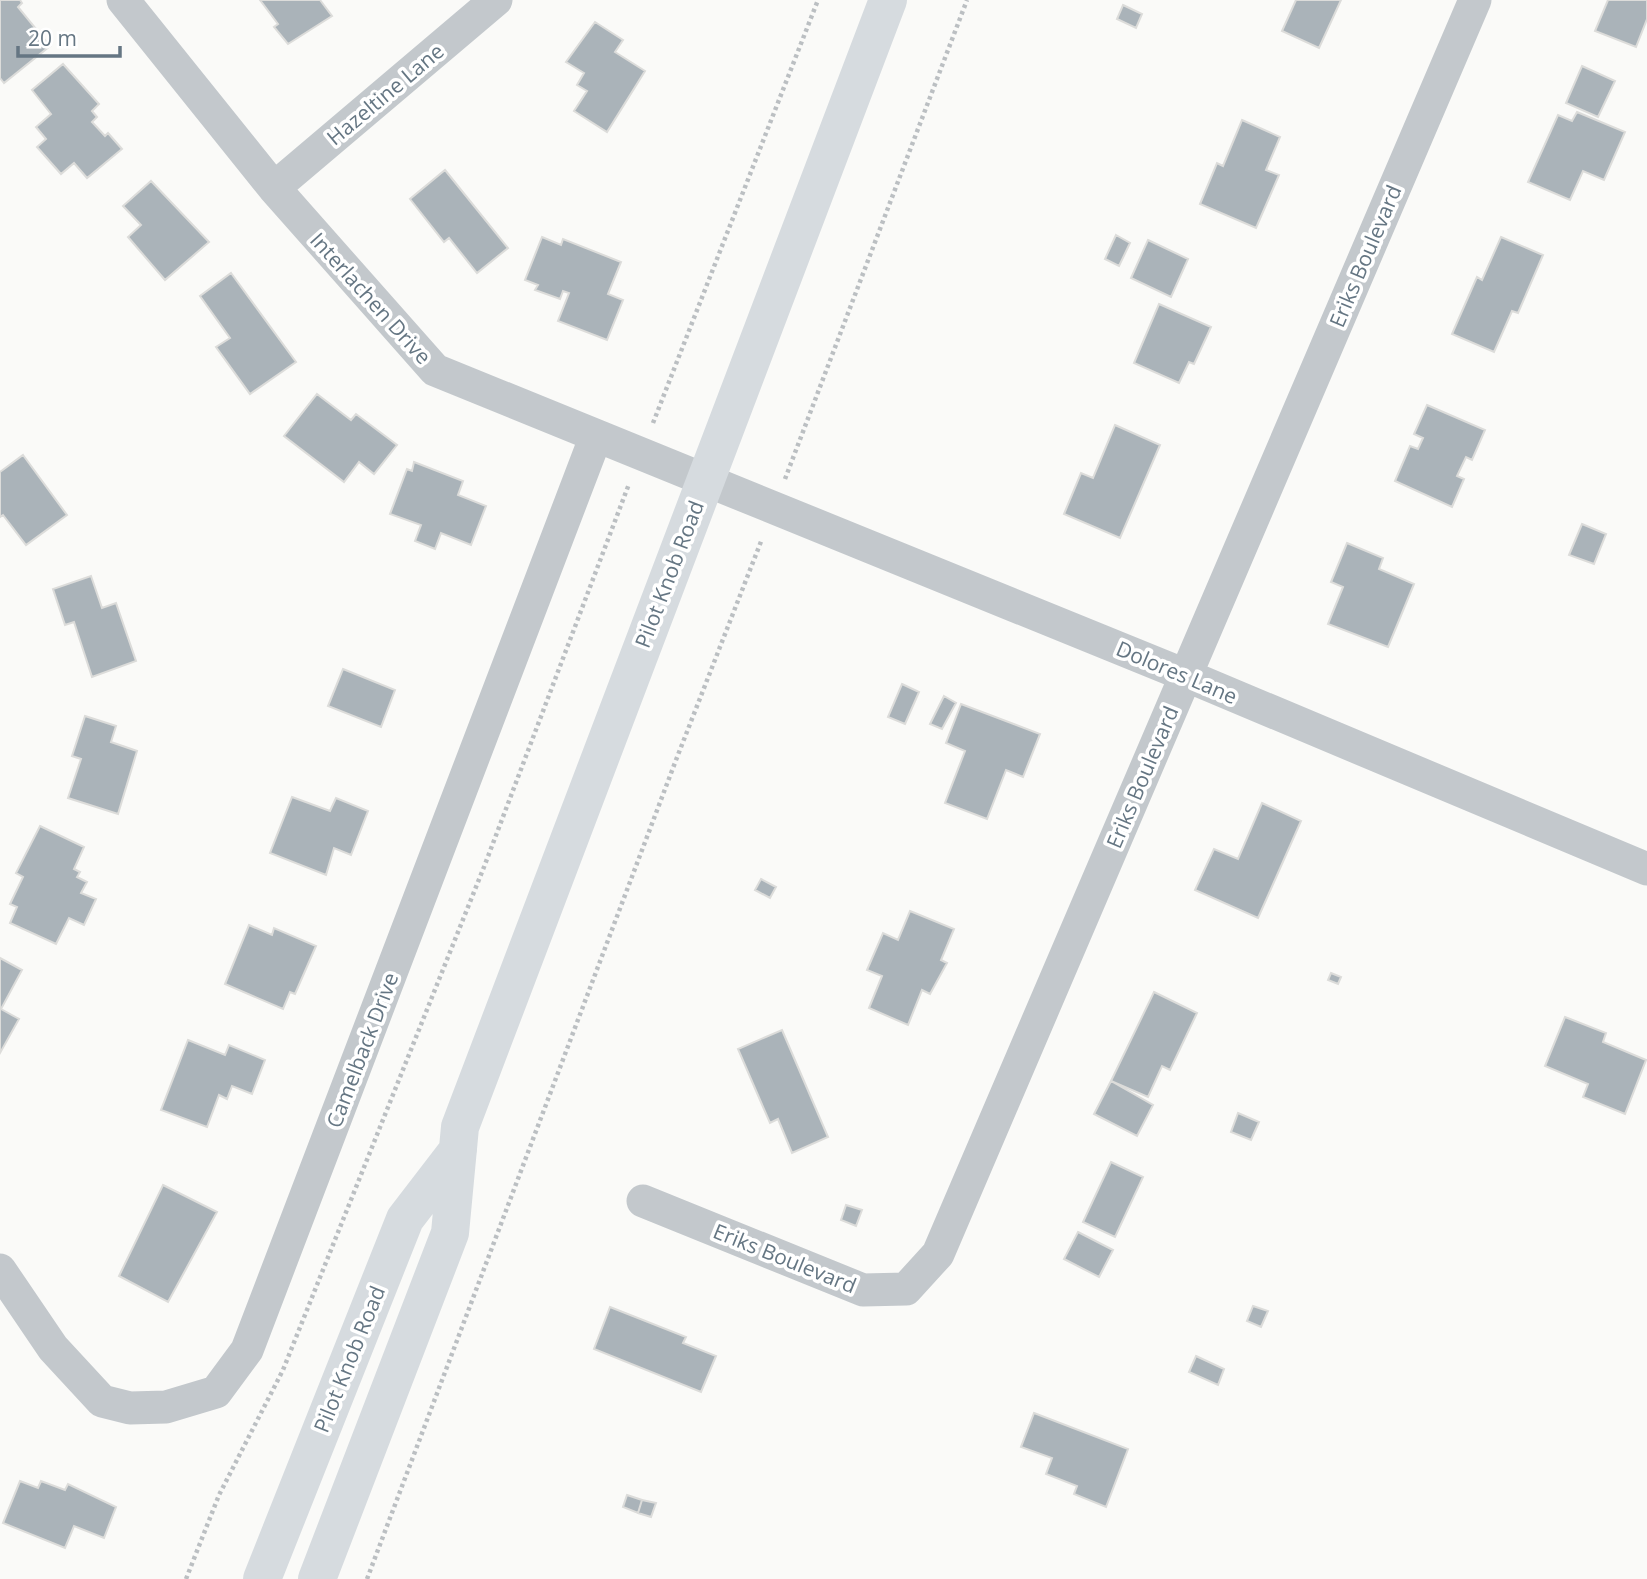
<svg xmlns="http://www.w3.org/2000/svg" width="1647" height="1579" font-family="'Open Sans',sans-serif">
<rect width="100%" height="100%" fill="#fafaf8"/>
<path fill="#aab3b9" stroke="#dcdcda" stroke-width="2" d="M0,0H20L22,3L18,7L50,46L4,83L0,78Z
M260,0H320L332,16L288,44L274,27L278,24Z
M1296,0H1341L1319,48L1282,31Z
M1608,0H1647V19L1636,47L1595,31Z
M1123,5L1142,14L1136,28L1117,19Z
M595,22L623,40L615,52L645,71L607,132L574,111L587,91L577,85L584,73L566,62Z
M63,64L99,104L92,111L97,117L92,122L105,136L108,133L122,149L87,178L74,163L61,174L37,147L46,139L36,127L51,114L32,90Z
M1582,66L1615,81L1598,117L1566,103Z
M1577,112L1625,132L1604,180L1583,171L1570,200L1528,182L1558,115L1572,121Z
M1242,120L1280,137L1266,170L1279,175L1256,228L1200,204L1217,163L1223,166Z
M445,170L508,248L477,273L449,238L444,242L410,199Z
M151,181L209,242L165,280L128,237L141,225L123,206Z
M1116,235L1130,243L1119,266L1105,259Z
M542,237L561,245L563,239L621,262L608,294L623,300L607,340L558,321L569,293L563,291L560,299L535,290L538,285L525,280Z
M1501,237L1543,255L1518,313L1512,311L1494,352L1452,334L1477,277L1482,280Z
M1148,240L1188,259L1171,297L1131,278Z
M231,273L296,362L250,394L216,347L230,338L200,296Z
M1159,304L1211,327L1194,364L1189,362L1179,383L1134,363Z
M317,394L351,420L356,414L397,445L374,474L359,462L344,482L284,436Z
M1427,405L1485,430L1472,460L1466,457L1457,476L1464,479L1452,507L1395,481L1410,446L1418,449L1423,438L1414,434Z
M1115,425L1160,445L1120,538L1064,514L1081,473L1093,478Z
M23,455L67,515L26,545L3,515L0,517V472Z
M414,462L463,481L458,495L486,506L471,545L441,533L435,549L415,541L421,525L390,514L407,469L412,471Z
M1582,524L1606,534L1594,564L1569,555Z
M1347,543L1383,558L1379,569L1414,584L1388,647L1328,624L1343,587L1331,582Z
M91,576L102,608L116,603L136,661L92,677L74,622L65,625L53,589Z
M343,669L395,690L381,727L328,706Z
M902,684L919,692L905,724L888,717Z
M944,696L956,703L942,729L930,724Z
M961,704L1040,734L1023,777L1006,770L987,819L945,803L965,751L946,743Z
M85,716L116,726L111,742L137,751L118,814L68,798L81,759L72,756Z
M292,797L330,811L336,798L368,811L351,855L334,848L326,875L270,853Z
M1262,803L1301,821L1258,918L1195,890L1214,849L1238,859Z
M40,826L84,847L74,869L80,872L77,877L87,882L81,893L96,899L84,925L69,918L56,944L10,923L17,907L10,904L23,877L16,873Z
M761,879L776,887L770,898L755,890Z
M910,911L954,929L941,960L947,963L930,994L922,990L908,1025L869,1008L882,976L867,970L883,933L898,940Z
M249,925L272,935L274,928L316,946L295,994L290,992L283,1009L225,984Z
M0,958L22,970L1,1009L19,1019L0,1053Z
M1331,973L1341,977L1338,984L1328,980Z
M1154,992L1197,1013L1170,1070L1162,1066L1148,1097L1111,1081Z
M1565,1017L1606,1033L1603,1042L1646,1060L1625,1114L1583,1097L1588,1084L1545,1066Z
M782,1030L828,1137L792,1153L778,1119L770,1123L738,1049Z
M188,1040L225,1055L229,1045L265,1060L252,1094L232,1086L227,1099L219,1095L207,1127L161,1110Z
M1111,1081L1153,1105L1137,1136L1094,1114Z
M1238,1113L1259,1122L1251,1140L1231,1132Z
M1111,1162L1143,1177L1115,1237L1083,1222Z
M163,1185L217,1212L168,1302L119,1276Z
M846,1205L862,1210L856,1226L841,1220Z
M1078,1232L1113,1250L1099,1277L1064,1259Z
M1253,1306L1268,1311L1261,1327L1247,1321Z
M610,1307L686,1337L683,1343L716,1356L701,1392L594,1349Z
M1196,1356L1224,1369L1218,1385L1189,1372Z
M1034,1413L1128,1449L1106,1507L1074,1494L1077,1486L1046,1474L1052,1458L1021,1447Z
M20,1481L38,1488L41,1481L65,1490L68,1484L116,1507L104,1538L74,1526L65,1548L3,1523Z
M627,1495L642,1500L638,1513L623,1507Z
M642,1500L656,1503L651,1517L638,1513Z"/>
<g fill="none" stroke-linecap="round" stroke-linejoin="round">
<path stroke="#bbbfc2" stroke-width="4.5" stroke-dasharray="3.5 3.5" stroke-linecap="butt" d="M653,423L818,0
M785,479L967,0
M186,1579L219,1495L283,1370L484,867L629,484
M367,1579L676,760L762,539"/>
<path stroke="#c3c8cc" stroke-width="33" d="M123,0L274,188L435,370L1185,675L1647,869
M274,188L496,0
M643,1201L863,1290L906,1289L938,1254L1475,0
M0,1270L53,1348L102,1401L130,1408L166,1407L216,1392L247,1350L596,436"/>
<path stroke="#d6dbdf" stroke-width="38" d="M262,1579L405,1219L458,1150
M317,1579L450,1233L460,1127L888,0"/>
</g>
<g text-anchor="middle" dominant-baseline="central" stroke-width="7" stroke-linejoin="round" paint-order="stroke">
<g font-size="21" fill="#657683" stroke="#fff">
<text transform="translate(385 94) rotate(-40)">Hazeltine Lane</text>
<text transform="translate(1365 256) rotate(-67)">Eriks Boulevard</text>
<text transform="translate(371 298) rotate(48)">Interlachen Drive</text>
<text transform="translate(669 574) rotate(-69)">Pilot Knob Road</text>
<text transform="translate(1177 672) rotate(23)">Dolores Lane</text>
<text transform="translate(1142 777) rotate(-67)">Eriks Boulevard</text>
<text transform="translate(362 1050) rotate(-69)">Camelback Drive</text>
<text transform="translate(785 1258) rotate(22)">Eriks Boulevard</text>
<text transform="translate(349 1359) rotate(-68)">Pilot Knob Road</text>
</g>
</g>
<path d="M18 46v10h102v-10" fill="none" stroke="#657683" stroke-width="3.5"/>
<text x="28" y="46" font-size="21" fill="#657683" stroke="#ffffff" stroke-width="5" paint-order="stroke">20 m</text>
</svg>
